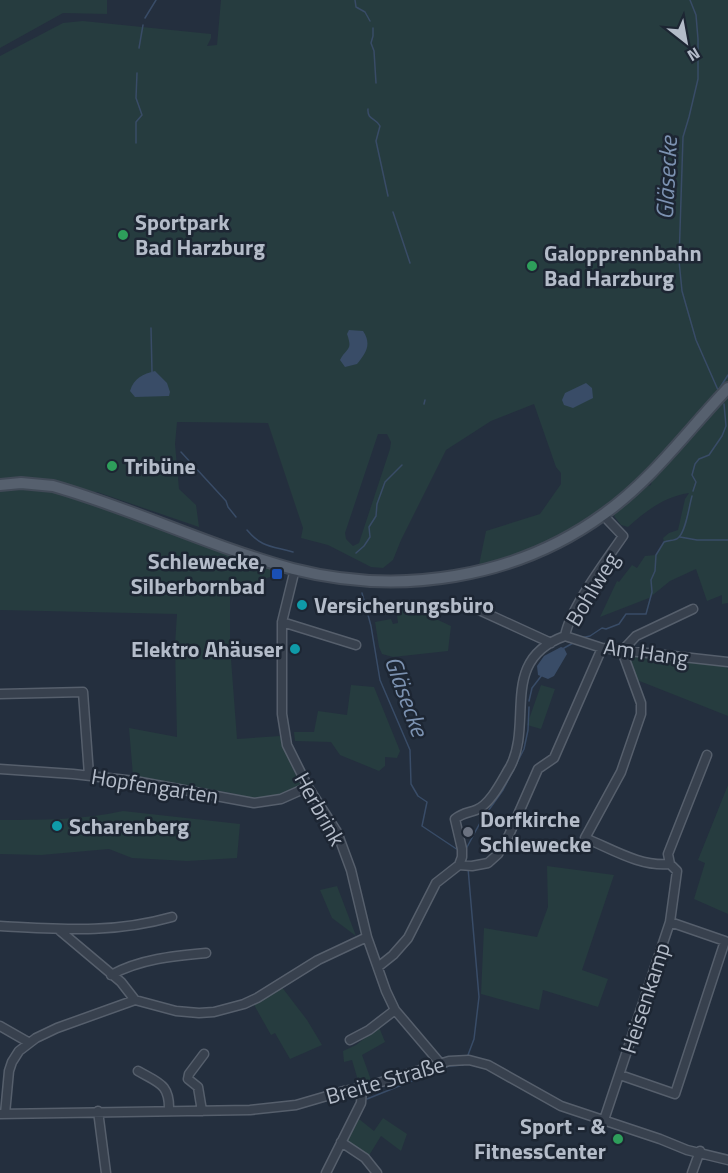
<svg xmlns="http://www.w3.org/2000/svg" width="728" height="1173" font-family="'Titillium Web',sans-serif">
<rect width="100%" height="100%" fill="#242f3e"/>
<path fill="#263c3f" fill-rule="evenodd" d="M0,0H107V14L63,13L0,48Z
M221,0H728V383L630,487L600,513L526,552L479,565L486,531L540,514L561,484V473L556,467L534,404L491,421L446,450L401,540L393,560L383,568L371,567L328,545L301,538L303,528L268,423L177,422L175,444L179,489L196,505L199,527L97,492L83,494L295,569L230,590V646L237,739L280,736L285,752L301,786L272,798L255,799L231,793L133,776L129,728L177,737L175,645L177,614L0,610V56L63,23L83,21L211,34V38L207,46L217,45ZM378,434H387L391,442L390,449L359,543L353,546L346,539L345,533Z
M728,395V603L722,604V595L707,601L696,569L670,581L649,598L600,617L617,581L619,582L632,565L637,568L645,556L656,555L664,542L663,538L669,533L678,530L685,499L689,493C664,497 647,510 628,527L621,525L614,516L615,514L642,488L651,485L652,479Z
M395,600L451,626L448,651L393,657L382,654L379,647L375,622L391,619L393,624L398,623Z
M628,652L721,663L728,669V716L637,680Z
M351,685L374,687L400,751L397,758L385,757V766L379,771L340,755L331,742L295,741L294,732H314L318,711L347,715Z
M541,685L555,689L541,729L527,725Z
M728,785V914L694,899L705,863L698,860Z
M123,811L240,824L237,858L187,861L132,858L109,849L41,855L0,854V820C41,820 82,820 123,811Z
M547,866L614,875L582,970L608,979L598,1007L543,990L539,1010L481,994L484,928L537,937L548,907Z
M337,886L356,936L332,918L320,890Z
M281,986L307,1020L322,1045L290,1059L275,1033L271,1035L253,1003Z
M379,1027L385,1042L362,1055L371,1080L359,1084L352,1060L344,1062L343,1051L356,1045Z
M383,1118L407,1134L401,1151L381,1136L368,1157L347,1141L359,1119L374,1131Z"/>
<path fill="#394c67" d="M349,330L363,331C372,344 366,353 357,364L345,367L340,360C347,347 353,351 347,334Z
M155,371L167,383L170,392L169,396L135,397L130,391C134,378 143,374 155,371Z
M586,383L592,388L593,398L573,408L564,405L562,400L565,393Z
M561,647L564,648L567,654L554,676L548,679L538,675L537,666L544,656Z"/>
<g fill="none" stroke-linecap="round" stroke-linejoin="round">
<path stroke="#394c67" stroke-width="1.5" d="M355,0L356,7L365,12L370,21
M690,0L696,15L698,39V79L689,117L683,137L679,261L682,291L696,340L718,390
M145,18L156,0
M373,28V36L371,43L374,51L376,83
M139,48L143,25
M368,109C367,120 376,118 380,126L376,141L388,196
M136,143V122L142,115L136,98L137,73
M393,212L410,263
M151,328L152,372
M719,389L728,375
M424,404L425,400
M181,452L226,501L228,507L236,517
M693,491L696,482L692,475L695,464L699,459L709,455L722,436L726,426L724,404
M247,530C262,548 272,546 293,552
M680,537L697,540H728
M356,553L364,546L370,537L369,527L376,516L377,504L385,482L402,465
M362,593L371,626L380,680L410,750L411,784L418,796L427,802L422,826L458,850
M581,638L590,636L602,628L606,629L619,624L626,614H646L652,592L651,580L655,571L656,555L664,542C669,540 675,541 678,538C686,532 689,506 692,496
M564,648L575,642
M529,701L532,688L542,675
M466,849L481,821L503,790L524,749L528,730L529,707
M468,868L479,997L474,1039L468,1055
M367,1099L449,1066L463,1065"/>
<defs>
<path id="minor" d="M295,569L282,622V714L287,745L308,787L337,832L351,870L367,937L386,991L395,1010L440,1063
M466,604L551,643
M282,622L356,645
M565,636L602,648L728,662
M565,636C570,608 606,561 623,536L603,515
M0,694L83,692L89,775
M0,769L73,774L135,781L254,803L281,799L308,787
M670,864C640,867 612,849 585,838L621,772L641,714V703L622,651L636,636L693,609
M459,865L472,866L488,863L498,854L509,835L538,769L554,758L602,648
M0,926C61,929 112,934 172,917
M58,929L121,982L135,1000
M378,967L393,955L408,938L436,883L459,865L462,857V849L455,819C462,813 468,813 476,810C491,804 502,780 510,767C534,722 498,660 565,636
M111,975C140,959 173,956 206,953
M0,1026L28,1042
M350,1040L369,1030L395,1010
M138,1071C159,1083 170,1084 169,1111
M620,1075L675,1094L725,941L670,922
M98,1111L106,1173
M202,1111L198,1087L188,1079L189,1074L204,1054
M0,1114L250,1110L296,1105L344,1091L362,1088L449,1061L469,1060L488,1065L561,1106L660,1139L687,1150L728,1160
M5,1114L9,1071L12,1062L19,1051L36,1038L57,1028L135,1000L176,1011L199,1013L214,1012L244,1004L257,998L318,960L367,937
M604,1120L670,922L677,871L670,864L668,854L707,755
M341,1142L365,1158L377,1173
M326,1173L361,1103L362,1088
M692,1173L700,1151"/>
<path id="major" d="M0,485L21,483L53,486C134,509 211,547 293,569C399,596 515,579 604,514C653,479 687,431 728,388"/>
</defs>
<use href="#minor" stroke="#565f6c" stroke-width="11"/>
<use href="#major" stroke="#414a57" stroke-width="14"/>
<use href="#minor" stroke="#38414e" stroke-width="8"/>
<use href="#major" stroke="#56606e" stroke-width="10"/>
</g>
<g fill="#2e9e5b" stroke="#1d2633" stroke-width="2">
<circle cx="123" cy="235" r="6"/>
<circle cx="532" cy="266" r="6"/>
<circle cx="112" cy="466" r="6"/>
<circle cx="618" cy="1139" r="6"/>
</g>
<rect fill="#1a4fb4" stroke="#1d2633" stroke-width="2" x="271" y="568" width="12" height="12" rx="3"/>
<g fill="#0f9aa8" stroke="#1d2633" stroke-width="2">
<circle cx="302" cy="605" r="6"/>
<circle cx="295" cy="649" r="6"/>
<circle cx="57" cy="826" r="6"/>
</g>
<circle fill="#6b7280" stroke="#1d2633" stroke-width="2" cx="468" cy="832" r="6"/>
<g text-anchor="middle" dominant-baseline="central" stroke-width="5" stroke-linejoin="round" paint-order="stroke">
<g font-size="22" font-weight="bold" fill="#b4bcc9" stroke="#1d2633" text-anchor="start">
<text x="135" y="222">Sportpark<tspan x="135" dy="25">Bad Harzburg</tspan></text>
<text x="544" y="253">Galopprennbahn<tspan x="544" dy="25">Bad Harzburg</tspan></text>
<text x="124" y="466">Tribüne</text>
<text x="265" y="561" text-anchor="end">Schlewecke,<tspan x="265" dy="25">Silberbornbad</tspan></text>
<text x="314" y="605">Versicherungsbüro</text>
<text x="283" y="649" text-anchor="end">Elektro Ahäuser</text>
<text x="480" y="819">Dorfkirche<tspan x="480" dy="25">Schlewecke</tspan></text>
<text x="69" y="826">Scharenberg</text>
<text x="606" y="1126" text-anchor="end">Sport - &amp;<tspan x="606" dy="25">FitnessCenter</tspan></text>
</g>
<g font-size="22" fill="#b4bcc9" stroke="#1d2633">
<text transform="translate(592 589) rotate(-59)">Bohlweg</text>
<text transform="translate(646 652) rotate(8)">Am Hang</text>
<text transform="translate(155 786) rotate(9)">Hopfengarten</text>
<text transform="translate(320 809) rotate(61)">Herbrink</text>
<text transform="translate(645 998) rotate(-72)">Heisenkamp</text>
<text transform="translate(385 1080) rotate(-16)">Breite Straße</text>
</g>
<g font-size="24" font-style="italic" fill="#7c92b1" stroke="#1d2633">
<text transform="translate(666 178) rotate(-87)">Gläsecke</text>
<text transform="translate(407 696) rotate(70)">Gläsecke</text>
</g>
</g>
<g transform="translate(686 42) rotate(149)" stroke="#1d2633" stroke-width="4.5" paint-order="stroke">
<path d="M0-4.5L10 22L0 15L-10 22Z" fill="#b4bcc9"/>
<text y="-9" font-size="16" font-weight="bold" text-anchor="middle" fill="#b4bcc9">N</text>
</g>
</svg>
